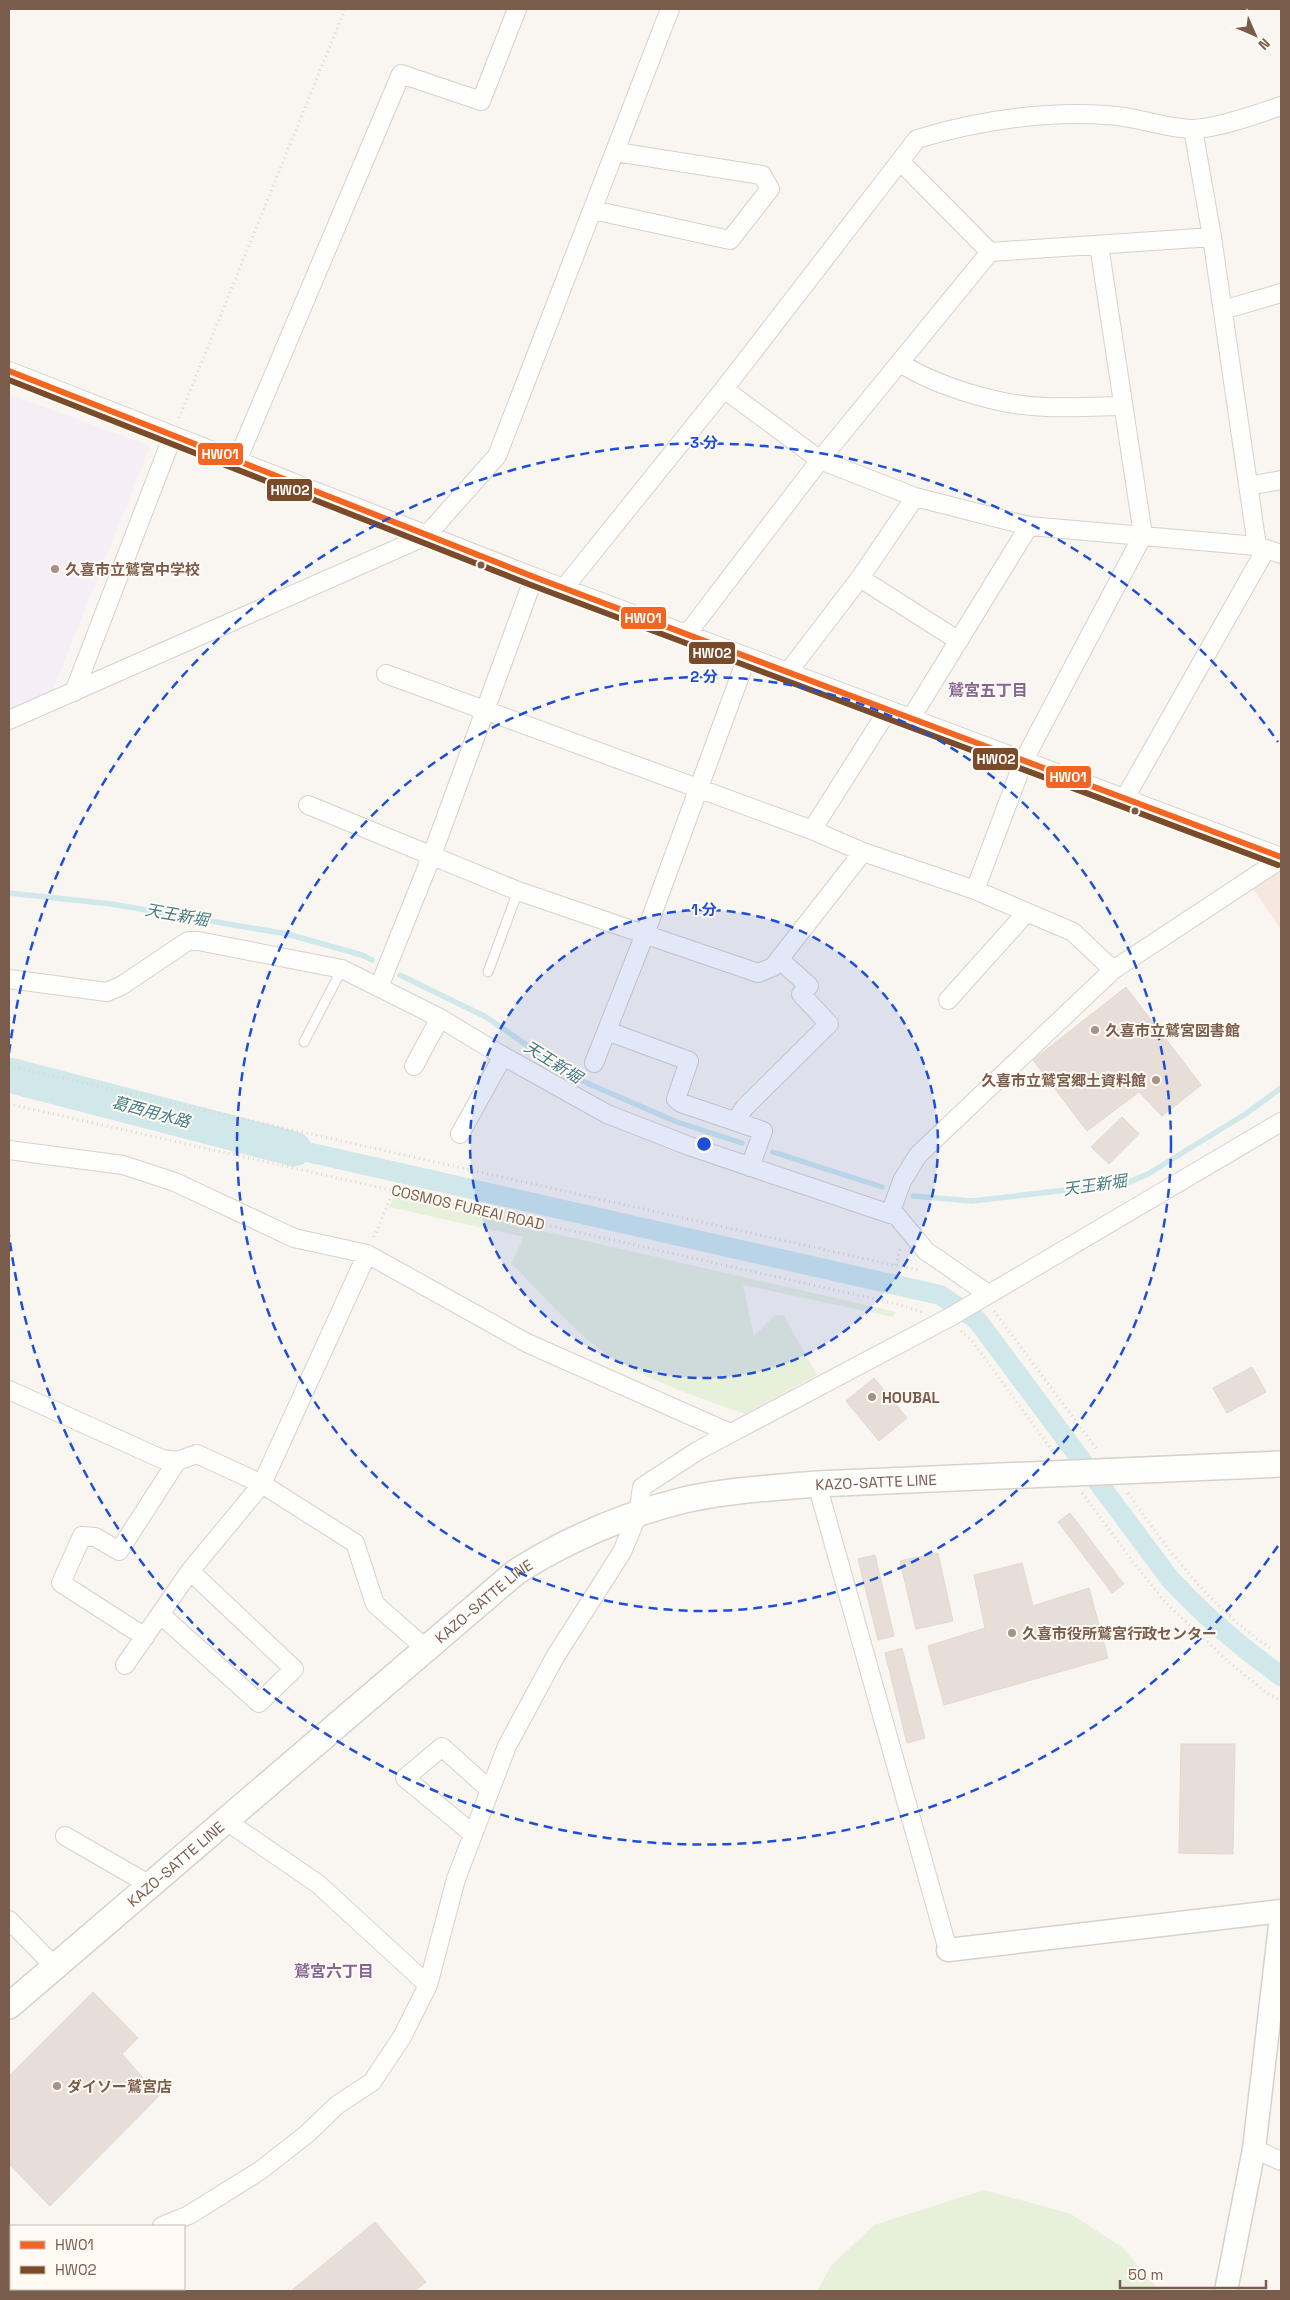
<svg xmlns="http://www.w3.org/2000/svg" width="1290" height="2300" font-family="'Space Grotesk','Noto Sans JP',sans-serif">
<rect width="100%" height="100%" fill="#f9f5f0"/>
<path fill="#f6e8e1" d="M1281,866V930L1251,886Z"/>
<path fill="#f6eef6" d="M9,394L150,446L52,692L9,710Z"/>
<path fill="#e7f0db" d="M394,1197L896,1312L893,1317L743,1285L754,1336L775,1315L784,1316L817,1375L745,1414C703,1399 660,1385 621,1363C581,1341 543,1295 511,1263L524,1237L389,1207Z
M984,2190L1071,2214L1123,2248L1159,2291H817L831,2266L874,2225Z"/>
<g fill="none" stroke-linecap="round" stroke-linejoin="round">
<path stroke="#d0e8ea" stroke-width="5.5" d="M9,893L111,904L287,934L362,955L372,960
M400,975L486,1017L573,1077L677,1122L742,1143
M773,1152L882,1187
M913,1196L972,1201L1127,1183L1148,1174L1247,1113L1281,1088"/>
<path stroke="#d0e8ea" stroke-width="20" d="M294,1149L940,1295L977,1320L1170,1579C1205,1617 1239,1646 1281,1676"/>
<path stroke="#d0e8ea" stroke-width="35" d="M9,1075L294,1149"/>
</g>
<path fill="#e6ded7" stroke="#e2d8d2" d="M1126,987L1201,1085L1162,1116L1139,1092L1087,1131L1033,1060Z
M1122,1117L1139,1134L1109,1164L1091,1147Z
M1252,1367L1266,1392L1227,1413L1213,1388Z
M874,1378L907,1418L879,1441L846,1401Z
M1070,1513L1124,1584L1112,1593L1058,1522Z
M938,1553L953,1621L916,1629L900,1561Z
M875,1555L894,1636L878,1640L858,1559Z
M1022,1563L1033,1606L1089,1588L1108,1658L944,1705L928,1646L985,1628L974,1575Z
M902,1648L925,1738L907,1743L885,1653Z
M1181,1744H1235L1233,1854L1179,1853Z
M93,1992L138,2038L122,2054L159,2096L50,2206L9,2164V2076Z
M375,2222L426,2282L415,2291H291Z"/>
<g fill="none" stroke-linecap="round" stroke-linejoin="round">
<defs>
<path id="service" d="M488,972L518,891
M304,1042L342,969"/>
<path id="minor" d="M1193,129L1212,237L1257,546
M900,161L990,252
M593,210L730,240L770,189L762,175L616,152
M1223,310L1281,293
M900,363C938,387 1001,406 1046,407C1072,408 1098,406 1123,406
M9,371L534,577L1281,857
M724,389L820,460L915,497L1029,526L1257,546L1281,554
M237,461L401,74L481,101L517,9
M1249,486L1281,480
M860,578L959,641
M564,588L724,389L917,139C977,121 1043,111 1106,115C1135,116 1163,128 1192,129C1216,129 1258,114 1281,106
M687,634L820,460L990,252L1212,237
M788,672L860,578L915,497
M386,674L812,830L863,852L975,890L1073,932L1113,970
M74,692L173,435
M911,718L1029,526
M9,720L426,536L497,456L670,9
M1125,798L1266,549
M308,805L518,891L758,973L773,967L863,852
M812,830L888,710
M975,890L1024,760L1143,535L1099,245
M9,979L107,992L121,986L188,941H198L342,969L440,1018L496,1052L607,1114L689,1146L890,1214
M379,987L432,855L534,577
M948,1000L1026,913
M607,1031L689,1061L676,1099L681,1103L763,1131L750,1167
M594,1063L645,934L747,657
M414,1066L440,1018
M736,1120L745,1107L829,1024L801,994L809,986L779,959
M460,1134L503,1056
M9,1150L123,1165L175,1182L294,1238L367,1254L527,1343L730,1433
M988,1294L926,1251L896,1215L890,1214L902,1181L918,1155L1113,970L1281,859
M9,1390L162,1459L177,1461L197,1454L262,1484L355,1543L375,1604L425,1648
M817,1484L948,1950
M160,1614L259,1703L294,1669L190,1571
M145,1637L61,1583L82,1536L95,1537L119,1551L177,1461
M125,1665L190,1571L262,1484L367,1254
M225,1820L318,1884L428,1985
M473,1834L405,1778L442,1747L490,1790
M65,1836L150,1885
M9,1920L54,1966
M1254,2149L1281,2161
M162,2226L189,2215L261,2170L308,2133L337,2105L372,2082L402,2037L428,1985L456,1879L507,1746L555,1657L622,1552L638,1514L642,1487L699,1450L952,1316L1281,1122
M9,2288L14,2291
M57,2291L59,2289"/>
<path id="tertiary" d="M948,1950L1281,1911
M1226,2291L1254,2149L1281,1917"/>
<g id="secondary">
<path id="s1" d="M9,2006L516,1572C568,1539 624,1515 684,1500C728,1490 773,1488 817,1484L1281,1464"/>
</g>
</defs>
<use href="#service" stroke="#d7d1cb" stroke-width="11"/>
<use href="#minor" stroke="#d7d1cb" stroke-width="20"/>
<use href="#tertiary" stroke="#d7d1cb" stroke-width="25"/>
<use href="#secondary" stroke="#d9d2cb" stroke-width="28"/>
<path stroke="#dcd5d0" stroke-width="3" stroke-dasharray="1 4" stroke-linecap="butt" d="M179,418L345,9
M9,1066L888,1264L919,1270
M9,1104L897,1304L922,1312
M374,1237L394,1190
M896,1265L900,1249
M994,1311L1098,1451
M961,1331L972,1341L1054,1453
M1082,1493L1136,1566L1166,1603L1231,1664L1270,1695L1281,1701
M1128,1493C1169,1552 1210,1607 1270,1648"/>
<use href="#service" stroke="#fefefd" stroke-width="9"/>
<use href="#minor" stroke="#fefefd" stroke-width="18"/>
<use href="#tertiary" stroke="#fefefd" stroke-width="22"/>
<use href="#secondary" stroke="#fefefd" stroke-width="25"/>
<defs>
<path id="bus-1" d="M9,371L534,577L1281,857"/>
<path id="bus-2" d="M9,380L531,585L1278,865"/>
</defs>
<use href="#bus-1" stroke="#fffaf3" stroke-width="10"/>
<use href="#bus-2" stroke="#fffaf3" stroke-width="10"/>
<use href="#bus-1" stroke="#f26522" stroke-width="6"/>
<use href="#bus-2" stroke="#7a4b2a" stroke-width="6"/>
</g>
<circle cx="704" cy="1144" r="234" fill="#1d4ed8" fill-opacity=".12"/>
<g fill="none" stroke="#1d4ed8" stroke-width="2.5" stroke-dasharray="9 6">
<circle cx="704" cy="1144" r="234"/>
<circle cx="704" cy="1144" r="467"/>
<path d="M1278 1546A701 701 0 0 1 9 1235M9 1053A701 701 0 0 1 1278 742"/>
</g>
<g fill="#7a5c4d" stroke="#fffaf3" stroke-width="2">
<circle cx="481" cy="565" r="4.5"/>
<circle cx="1135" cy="811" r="4.5"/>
</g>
<g fill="#a69286" stroke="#fffaf3" stroke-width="2">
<circle cx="55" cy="569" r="5"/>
<circle cx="1095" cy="1030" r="5"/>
<circle cx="1156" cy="1080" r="5"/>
<circle cx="872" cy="1397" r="5"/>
<circle cx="1012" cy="1633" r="5"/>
<circle cx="57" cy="2086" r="5"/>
</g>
<g text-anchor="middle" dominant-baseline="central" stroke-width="4" stroke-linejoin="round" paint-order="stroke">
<g font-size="15" font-weight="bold" fill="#7a5c4d" stroke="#fffaf3" text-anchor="start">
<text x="65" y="569">久喜市立鷲宮中学校</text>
<text x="1105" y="1030">久喜市立鷲宮図書館</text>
<text x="1146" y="1080" text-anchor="end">久喜市立鷲宮郷土資料館</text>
<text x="882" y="1397">HOUBAL</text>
<text x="1022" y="1633">久喜市役所鷲宮行政センター</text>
<text x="67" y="2086">ダイソー鷲宮店</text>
</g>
<g font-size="15" fill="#7a5c4d" stroke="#fffaf3">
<text transform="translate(468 1207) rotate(13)">COSMOS FUREAI ROAD</text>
<text stroke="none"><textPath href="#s1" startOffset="1044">KAZO-SATTE LINE</textPath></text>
<text stroke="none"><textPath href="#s1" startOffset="624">KAZO-SATTE LINE</textPath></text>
<text stroke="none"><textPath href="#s1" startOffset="219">KAZO-SATTE LINE</textPath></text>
</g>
<g font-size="16" font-weight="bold" fill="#846695" stroke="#fffaf3">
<text x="988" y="690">鷲宮五丁目</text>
<text x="334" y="1971">鷲宮六丁目</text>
</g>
<g font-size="16" font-style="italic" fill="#437c86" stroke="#fffaf3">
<text transform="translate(177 915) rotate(10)">天王新堀</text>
<text transform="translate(553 1062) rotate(32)">天王新堀</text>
<text transform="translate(151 1112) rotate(15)">葛西用水路</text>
<text transform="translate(1095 1185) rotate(-8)">天王新堀</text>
</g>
</g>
<circle cx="704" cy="1144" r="8" fill="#1d4ed8" stroke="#fffaf3" stroke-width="2.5"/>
<g font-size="15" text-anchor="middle" font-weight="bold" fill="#1d4ed8" stroke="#fffaf3" stroke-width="4" stroke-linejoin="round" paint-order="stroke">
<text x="704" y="448">3 分</text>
<text x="704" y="682">2 分</text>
<text x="704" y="915">1 分</text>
</g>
<g stroke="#fffaf3" stroke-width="2">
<rect x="197" y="442" width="47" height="24" rx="5" fill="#f26522"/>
<rect x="266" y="478" width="47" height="24" rx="5" fill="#7a4b2a"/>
<rect x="620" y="606" width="47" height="24" rx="5" fill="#f26522"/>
<rect x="688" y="641" width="48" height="24" rx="5" fill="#7a4b2a"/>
<rect x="972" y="747" width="47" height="24" rx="5" fill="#7a4b2a"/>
<rect x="1045" y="765" width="47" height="24" rx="5" fill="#f26522"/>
</g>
<g font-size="14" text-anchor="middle" font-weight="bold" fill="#fff">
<text x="220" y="459">HW01</text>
<text x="290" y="495">HW02</text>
<text x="643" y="623">HW01</text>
<text x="712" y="658">HW02</text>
<text x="996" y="764">HW02</text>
<text x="1068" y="782">HW01</text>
</g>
<rect width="1290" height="2300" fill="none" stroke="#7a5c4d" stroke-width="20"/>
<rect x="10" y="2225" width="175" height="65" fill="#fffaf3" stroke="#cabbb1"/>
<rect x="20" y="2241" width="25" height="8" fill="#f26522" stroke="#cabbb1"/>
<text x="55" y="2250" font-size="15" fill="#7a5c4d">HW01</text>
<rect x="20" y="2266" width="25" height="8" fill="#7a4b2a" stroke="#cabbb1"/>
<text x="55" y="2275" font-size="15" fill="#7a5c4d">HW02</text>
<g transform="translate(1255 35) rotate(135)" stroke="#fffaf3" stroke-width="4" paint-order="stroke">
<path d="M0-4L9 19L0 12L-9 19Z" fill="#7a5c4d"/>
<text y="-8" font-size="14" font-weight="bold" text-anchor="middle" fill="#7a5c4d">N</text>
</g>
<path d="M1120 2280v8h146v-8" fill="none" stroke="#7a5c4d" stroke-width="2.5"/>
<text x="1128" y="2280" font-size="15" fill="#7a5c4d" stroke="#fffaf3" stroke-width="4" paint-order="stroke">50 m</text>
</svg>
